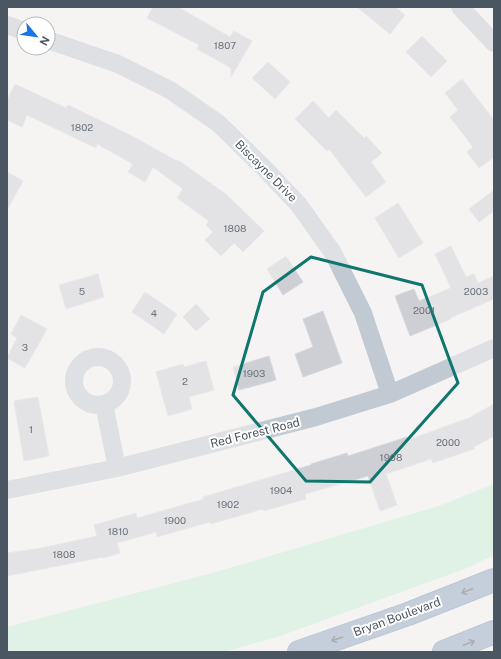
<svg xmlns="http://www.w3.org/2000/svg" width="501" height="659" font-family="'Public Sans',sans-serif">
<rect width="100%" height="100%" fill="#f5f3f3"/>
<path fill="#c3f1d5" d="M494,484V555L467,568L280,636L223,652H7V627L216,572L439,506Z"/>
<path fill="#cdcfd5" stroke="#d7d9de" d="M153,7H178L230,37L234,31L252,41L231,77V68L197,49L199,45L147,18Z
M357,7H395L405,15L390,34Z
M422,36L447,61L431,77L406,52Z
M268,62L290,82L275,99L252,78Z
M462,79L494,120V157L479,168L467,152L473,147L450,117L458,110L445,93Z
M15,84L66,108L68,105L130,135L177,161L178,160L227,195L264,231L243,252L234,243L221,256L205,240L213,232L206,225L209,221L177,198L183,189L153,167L145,182L128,172L133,164L97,144L96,148L27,115L22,127L7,120V101Z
M313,101L329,118L336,110L364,138L366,136L382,153L371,162L386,182L366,197L329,149L327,151L295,119Z
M7,172L23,181L7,210Z
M494,190V211L479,222L469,209Z
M398,203L423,243L399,258L375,218Z
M451,246L466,277L474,274L478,283L494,276V299L450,318L451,319L410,336L395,296L414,289L419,301L451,288L435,254Z
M286,256L303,282L283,295L267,269Z
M98,274L104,297L66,309L59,285Z
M145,292L177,314L164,334L132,312Z
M196,304L210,319L196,331L183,317Z
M323,311L342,363L303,377L295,354L313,347L303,319Z
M21,315L47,329L25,368L7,358L17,338L11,334Z
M269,356L276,380L239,390L233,367Z
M206,361L214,390L189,397L192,409L168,416L156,372L183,364L184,367Z
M38,397L49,456L24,461L14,401Z
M494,404V436L474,447V449L433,463L431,459L386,474L397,505L380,511L368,476L305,494L306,499L264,511L263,509L211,524L210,522L157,537L156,532L117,543L120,553L103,558V557L7,576V553L42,548L97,536L94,525L136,513L137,518L204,499L203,497L311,465V464L347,453L348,456L407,437L408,440L469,418Z"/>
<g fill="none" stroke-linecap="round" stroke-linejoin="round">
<defs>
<path id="highway" d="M299,652L408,614L494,580
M444,652L494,632"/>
</defs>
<use href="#highway" stroke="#7690ad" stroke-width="24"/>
<path stroke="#c1cad2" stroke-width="18" d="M460,7L494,43
M7,25L24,31
M48,40L118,64L170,90L218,123L264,168L299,205L333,253L363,313L390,394
M74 381a24 24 0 1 1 48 0a24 24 0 1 1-48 0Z
M104,404L117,468
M7,490L117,468L316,417L390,394L494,348"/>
<use href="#highway" stroke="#8ba5c1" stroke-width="22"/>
</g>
<defs><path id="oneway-shaft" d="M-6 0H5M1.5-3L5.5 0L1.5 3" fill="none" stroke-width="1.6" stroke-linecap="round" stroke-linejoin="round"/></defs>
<g stroke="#505e6b">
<use href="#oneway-shaft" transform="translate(467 591) rotate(158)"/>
<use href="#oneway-shaft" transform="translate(337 639) rotate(161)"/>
<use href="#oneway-shaft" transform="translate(469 643) rotate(-21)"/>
</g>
<path d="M0 0H501V659H0ZM311,257L422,285L458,383L370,482L306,481L233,395L263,292Z" fill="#f5f3f3" fill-opacity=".55" fill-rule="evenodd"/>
<path fill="none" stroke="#0f766e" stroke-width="3" stroke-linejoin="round" d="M311,257L422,285L458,383L370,482L306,481L233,395L263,292Z"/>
<g text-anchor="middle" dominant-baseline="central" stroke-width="4" stroke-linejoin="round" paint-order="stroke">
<g font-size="10" fill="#6b747e">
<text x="225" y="45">1807</text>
<text x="82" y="127">1802</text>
<text x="235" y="228">1808</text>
<text x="82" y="291">5</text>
<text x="476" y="291">2003</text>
<text x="424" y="310">2001</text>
<text x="154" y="313">4</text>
<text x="25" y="347">3</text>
<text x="254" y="373">1903</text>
<text x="185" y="381">2</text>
<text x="31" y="429">1</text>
<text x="448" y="442">2000</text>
<text x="391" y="457">1908</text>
<text x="281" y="490">1904</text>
<text x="228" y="504">1902</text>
<text x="175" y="520">1900</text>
<text x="118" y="531">1810</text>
<text x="64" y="554">1808</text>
</g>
<g font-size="12" fill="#4a5661" stroke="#fff">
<text transform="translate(266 171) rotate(45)">Biscayne Drive</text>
<text transform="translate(255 433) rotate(-14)">Red Forest Road</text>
<text transform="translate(397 617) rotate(-20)">Bryan Boulevard</text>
</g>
</g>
<rect width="501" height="659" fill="none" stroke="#4a5661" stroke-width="16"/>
<g transform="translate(36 36) rotate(119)"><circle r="19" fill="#ffffff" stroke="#b7bbc0"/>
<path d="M0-3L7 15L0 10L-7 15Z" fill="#1a73e8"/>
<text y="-6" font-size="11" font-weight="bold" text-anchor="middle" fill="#4a5661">N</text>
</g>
</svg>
